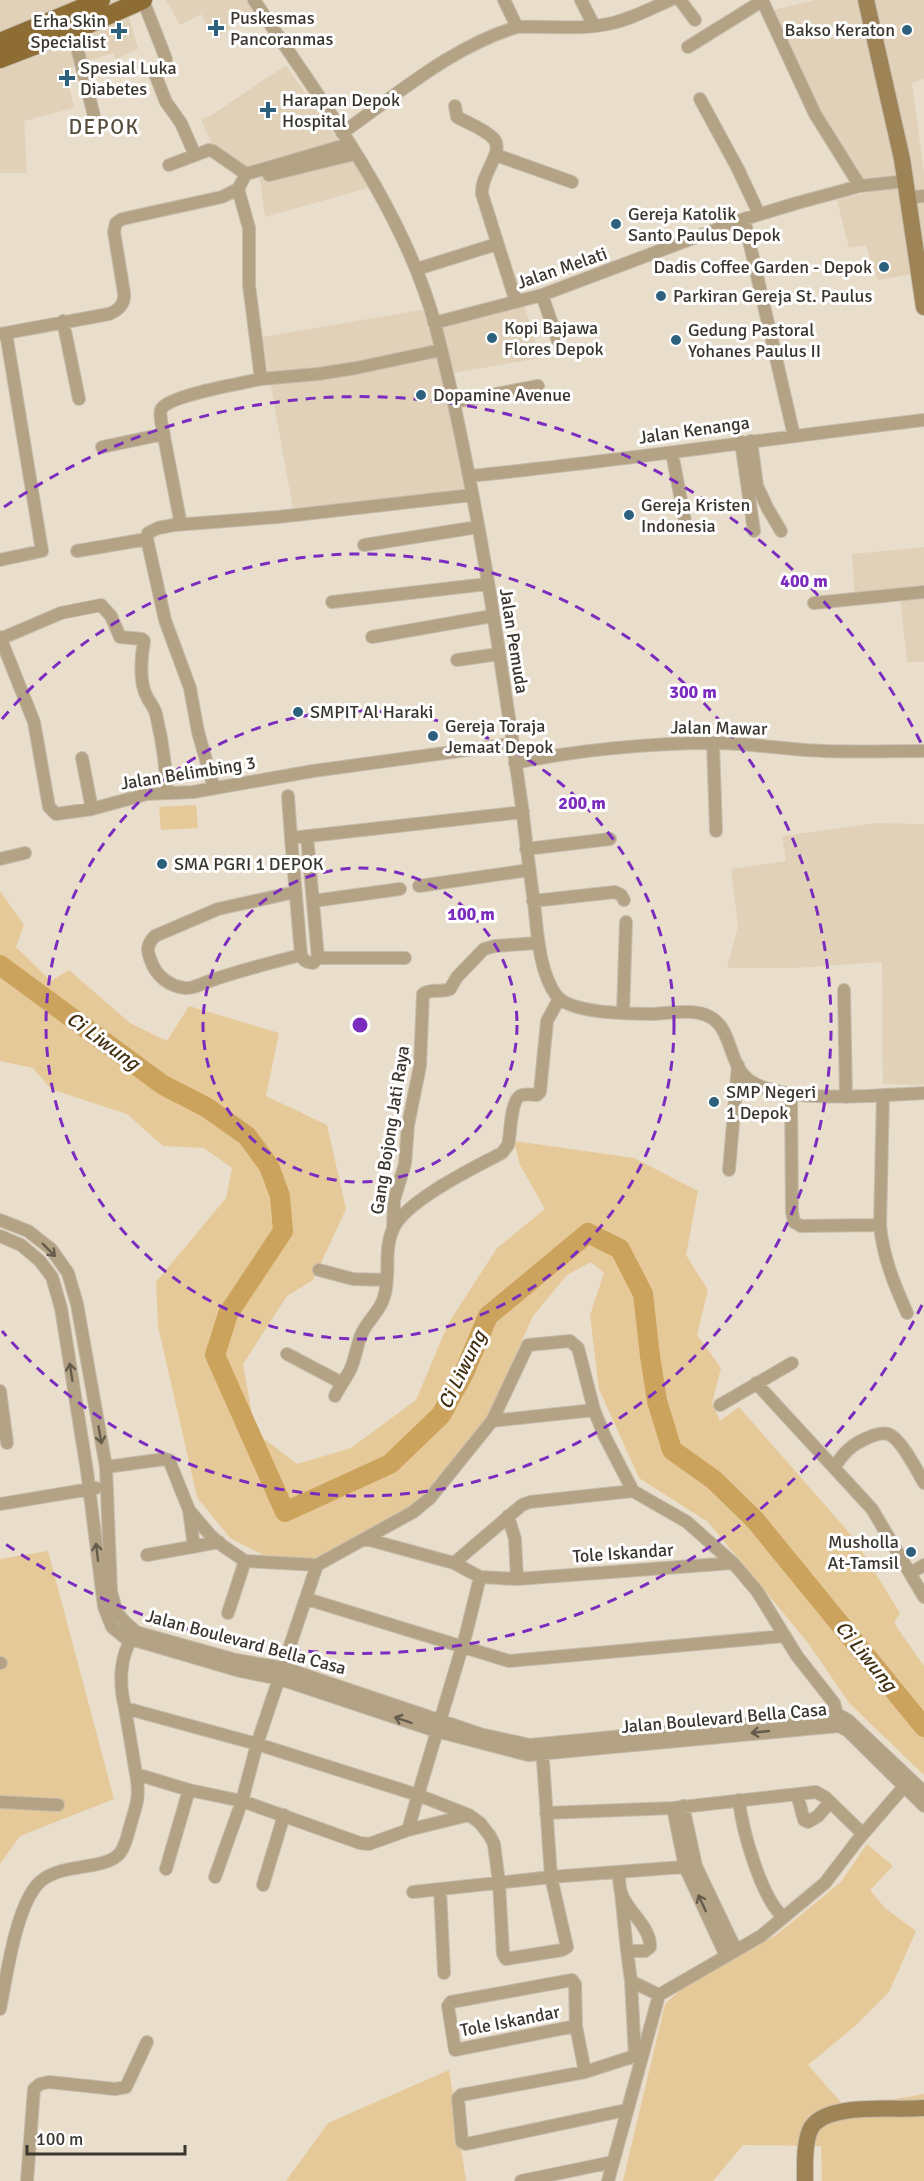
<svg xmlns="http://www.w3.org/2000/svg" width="924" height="2181" font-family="Signika,sans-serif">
<rect width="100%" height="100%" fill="#e9decb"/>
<path fill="#e1d1b9" d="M0,0H146L127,9L138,49L116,59L113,53L65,69L74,108L24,121L27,173H0Z
M166,0H251L259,11L214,38L201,14L180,25Z
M815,0H924V79L912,83L924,174V272L878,280L866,245L849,248L837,200L873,191L837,147L773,10Z
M286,65L339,142L247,168L212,145L201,119L210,116Z
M349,145L375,186L265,217L259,172Z
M524,304L540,358L447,374L477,498L294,515L262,337L433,308L439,329Z
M924,547V662H907L900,596L855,599L852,554Z
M877,823L924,824V1085L883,1084L882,962L797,968H727L738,926L731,869L786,861L782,836Z"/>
<path fill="#e6c999" d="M196,805L198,828L161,830L159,807Z
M0,891L24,925L16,947L51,981L69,970L130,1023L167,1041L189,1006L279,1033L266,1096L327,1125L346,1209L313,1280L287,1296L243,1364L255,1432L297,1464L351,1448L416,1400L448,1324L497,1248L545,1209L520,1165L514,1141L634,1158L698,1191L686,1255L708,1290L697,1335L721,1368L712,1403L720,1421L739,1407L853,1537L900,1613L894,1623L924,1666V1775L850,1704L808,1643L708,1522L639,1478L599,1389L590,1315L604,1273L591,1262L567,1275L533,1316L470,1457L422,1510L308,1561L265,1556L230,1538L197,1497L158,1326L156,1282L226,1198L232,1168L204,1148L163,1146L127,1114L51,1089L33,1068L0,1061Z
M48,1551L114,1799L20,1836L0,1864V1559Z
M867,1844L893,1866L870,1890L885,1908L916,1931L889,1992L855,2026L808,2065L846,2108L924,2094V2181H822L821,2146L743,2145L713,2181H623L665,2004L687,1984L775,1936L841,1882Z
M449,2070L466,2181H286L328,2123Z"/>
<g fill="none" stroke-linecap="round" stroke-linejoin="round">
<path stroke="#cca35d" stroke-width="20" d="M0,965L163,1085L206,1107L247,1136L269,1166L280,1196L283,1231L228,1314L215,1355L285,1512L390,1464L441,1415L464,1373L488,1316L588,1233L620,1249L643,1294L650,1356L657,1401L672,1450L714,1480L755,1520L924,1727"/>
<defs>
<path id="street" d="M143,0L166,59L165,63L155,71V74L166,102L181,123L195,155
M254,0C321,101 405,210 436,328C476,485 499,647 522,807C526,839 529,870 534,902C537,930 539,972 556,995C570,1014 631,1014 655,1014C669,1013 684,1010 699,1013C735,1020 725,1062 749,1080C783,1105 883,1095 924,1093
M581,0L594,26
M680,0L695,20
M762,0L815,114L860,186
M517,27C547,26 579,30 608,24C629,20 650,9 670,0
M73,31L94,116
M688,47L762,1
M700,99L738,169L759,214
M455,106L457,117C468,123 484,129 493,138C506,151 480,174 482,194L516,302
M342,133C398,94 451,47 517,27L504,0
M496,155L572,182
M169,165L209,150L213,151L246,174
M269,175L355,154
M238,189L249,228V285L261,379L318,374L356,368L441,350
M908,198L924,196
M744,219L794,436
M417,269L497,244
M542,295L561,350
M63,321L79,399
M434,323L542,295L744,219L797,203L860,186L906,181
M0,334L109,314C119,310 125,304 124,293L114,232L116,223L122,219L222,197L238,189L246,174L349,144
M453,402L538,386
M751,441L757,486L768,509L781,531
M741,442L754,531
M102,447L164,434
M672,453L685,521
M469,476C621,461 772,438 924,420
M181,525L161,421C161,416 159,412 162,408C172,395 242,383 261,379
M364,545L478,527
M77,551L147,539
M0,560L42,551L6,333
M332,602L487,584
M814,603L924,592
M0,637L34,722L49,807L56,814L92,809L147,794L193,792L313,771L511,744
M372,637L492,616
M0,639L61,613L101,605L111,616L120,637L142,639L144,641C141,657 139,683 147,697C150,703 154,707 156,714C162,739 166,767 167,793
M457,660L499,654
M713,743L716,831
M82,758L92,809
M515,763C577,750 651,743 715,743C751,743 787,750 824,751C857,752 891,751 924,751
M214,788L198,732L190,688L165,620L147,539L148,533L158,528L174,525L278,517L472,495
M288,796L291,838L523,812
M307,836L318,958
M291,838L301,955C304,961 306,962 313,963L318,958H405
M526,849L610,839
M0,859L25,853
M419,886L529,870
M295,892L218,909L155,936C146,945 147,951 151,961C156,976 169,986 185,988C192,989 201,984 207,982C238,971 269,963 301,955
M313,901L400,889
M533,901L615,892L621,895L624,900
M844,990L846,1097
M623,1013L626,922
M791,1093L792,1212L794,1222L801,1226L880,1225
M883,1095L880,1225C883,1257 894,1284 907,1313
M729,1170L738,1065
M0,1220L28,1231L51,1249L68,1273L77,1304L106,1467L111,1592L117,1613L125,1622L136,1632L236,1660L284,1668L480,1734L530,1745L839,1715L848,1720L924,1792
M393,1228L394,1200L405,1164L408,1125L420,1066L423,994C431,988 441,993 450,989L457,977L484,949L495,946L538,943
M0,1236L21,1245L40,1261L52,1277L61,1308L87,1471L104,1607L112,1627L124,1637L240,1671L280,1679L436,1731L528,1755L839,1726L848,1731L924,1806
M319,1270L353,1279L386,1280
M287,1354L342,1383
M756,1383L872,1509L924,1597
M0,1391L7,1443
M335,1396C340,1386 347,1377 351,1368C356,1356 357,1344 362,1333C368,1320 381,1310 384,1297C391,1275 383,1251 393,1229C405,1201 475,1167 502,1153L508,1145C511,1134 510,1098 522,1095C527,1094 533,1095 537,1095L540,1092L547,1021L559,999
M720,1405L792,1363
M492,1421L594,1410
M106,1467L165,1459L169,1460L189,1510L211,1536L223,1546L245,1561L317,1565L413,1512L430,1498L492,1421L528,1345L570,1341L578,1348L594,1410L605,1437L633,1491L687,1522L733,1563L757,1591L797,1656L834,1703L839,1722
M835,1467C842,1454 851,1445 865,1439C872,1436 880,1432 888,1434C901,1438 917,1471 924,1483
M0,1504L96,1488
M189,1510L194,1547
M508,1516L515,1539L517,1579
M366,1539L454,1563L480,1577L517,1579L733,1563
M147,1555L219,1542
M454,1563L522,1505L530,1502L633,1491
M911,1573L924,1565
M307,1599L509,1661L785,1636
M228,1613L245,1561
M134,1635C119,1656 119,1684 125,1708L257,1744L418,1795L466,1634L480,1577
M0,1663H1
M125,1708L136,1774L189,1790L242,1801L360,1843L369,1844L408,1830L418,1795L469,1815L480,1823L490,1836L494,1844L499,1883L503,1954L506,1959L562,1950L567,1947L551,1877L542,1746
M797,1794L804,1820L808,1822L818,1816L830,1802
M739,1800C742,1830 761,1897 783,1917
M0,1802L58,1805
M683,1806L696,1866L736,1950
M673,1808L685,1867L726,1956
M546,1813L673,1808L816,1792L825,1797L863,1834
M408,1830L469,1815
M166,1869L189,1790
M619,1872C619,1878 619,1886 621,1892C626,1911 651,1926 650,1947L645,1951H627L621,1893
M215,1877L242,1801L257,1744L317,1565
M263,1885L284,1815
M440,1889L444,1973
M413,1892L551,1877L696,1866
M627,1951L631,1981
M0,2009C7,1974 15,1913 36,1886C56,1861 105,1872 120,1853C126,1845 128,1833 131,1823C137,1804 140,1795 136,1774
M576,2026L455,2050L448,2006L451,2002L572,1980L575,1984L576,2026L585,2072
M635,2056L631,1981L659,1995
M626,2110L466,2144L462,2142L458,2098L461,2095L585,2072L641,2054
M27,2181L34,2089L40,2084L49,2082L115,2089L126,2087L147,2042
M521,2181L613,2162
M608,2181L659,1995L761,1936L825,1883L857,1841L908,1782"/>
<path id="secondary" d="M866,0L902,159L924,307
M805,2181C805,2165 804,2145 810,2130C823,2101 896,2111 924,2108"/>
<path id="primary" d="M0,42L101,0
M0,59L73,31L143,0"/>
</defs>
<use href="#street" stroke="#c6bcac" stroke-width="14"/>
<use href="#secondary" stroke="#c6bcac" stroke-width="18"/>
<use href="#primary" stroke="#c6bcac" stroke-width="20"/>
<use href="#street" stroke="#b4a285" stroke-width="12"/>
<use href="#secondary" stroke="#9e8357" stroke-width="16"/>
<use href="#primary" stroke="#8e6d34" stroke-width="18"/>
</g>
<defs><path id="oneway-shaft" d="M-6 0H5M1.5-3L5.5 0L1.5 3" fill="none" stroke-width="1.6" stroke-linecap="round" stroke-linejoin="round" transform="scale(1.5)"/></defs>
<g stroke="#655c4d">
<use href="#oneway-shaft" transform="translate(49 1250) rotate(45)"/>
<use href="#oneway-shaft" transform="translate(71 1372) rotate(-99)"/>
<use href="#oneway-shaft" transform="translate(100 1435) rotate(80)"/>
<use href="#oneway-shaft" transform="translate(97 1552) rotate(-97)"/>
<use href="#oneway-shaft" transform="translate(403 1720) rotate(-161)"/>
<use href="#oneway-shaft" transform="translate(760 1732) rotate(174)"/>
<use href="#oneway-shaft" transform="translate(702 1903) rotate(-115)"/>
</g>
<g fill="none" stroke="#7b2cbf" stroke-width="3" stroke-dasharray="10 8">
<circle cx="360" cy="1025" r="157"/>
<circle cx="360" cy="1025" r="314"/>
<path d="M2 719A471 471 0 1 1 2 1331"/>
<path d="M922 1305A628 628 0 0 1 4 1543M4 507A628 628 0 0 1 922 745"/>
</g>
<g fill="#2d607d" stroke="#fff" stroke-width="2">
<path d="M213 19h6v6h6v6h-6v6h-6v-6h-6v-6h6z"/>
<circle cx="907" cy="30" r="6"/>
<path d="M116 22h6v6h6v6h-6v6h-6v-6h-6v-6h6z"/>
<path d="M64 69h6v6h6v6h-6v6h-6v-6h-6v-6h6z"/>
<path d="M265 101h6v6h6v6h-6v6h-6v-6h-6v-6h6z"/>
<circle cx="616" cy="224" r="6"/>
<circle cx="884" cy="267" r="6"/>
<circle cx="661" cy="296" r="6"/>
<circle cx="492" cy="338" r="6"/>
<circle cx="676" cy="340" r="6"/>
<circle cx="421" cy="395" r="6"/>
<circle cx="629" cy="515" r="6"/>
<circle cx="298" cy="712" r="6"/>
<circle cx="433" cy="736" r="6"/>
<circle cx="162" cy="864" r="6"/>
<circle cx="714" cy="1102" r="6"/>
<circle cx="911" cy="1552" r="6"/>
</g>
<g text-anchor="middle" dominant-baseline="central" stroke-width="6" stroke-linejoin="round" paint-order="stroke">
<g font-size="18" fill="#3a362f" stroke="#fff" text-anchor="start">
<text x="230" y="18">Puskesmas<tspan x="230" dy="21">Pancoranmas</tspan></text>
<text x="106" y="21" text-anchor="end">Erha Skin<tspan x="106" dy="21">Specialist</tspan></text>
<text x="895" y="30" text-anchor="end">Bakso Keraton</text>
<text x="80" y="68">Spesial Luka<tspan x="80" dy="21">Diabetes</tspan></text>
<text x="282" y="100">Harapan Depok<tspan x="282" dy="21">Hospital</tspan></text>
<text x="628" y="214">Gereja Katolik<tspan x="628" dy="21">Santo Paulus Depok</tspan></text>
<text x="872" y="267" text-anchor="end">Dadis Coffee Garden - Depok</text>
<text x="673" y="296">Parkiran Gereja St. Paulus</text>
<text x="504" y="328">Kopi Bajawa<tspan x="504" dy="21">Flores Depok</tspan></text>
<text x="688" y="330">Gedung Pastoral<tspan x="688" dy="21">Yohanes Paulus II</tspan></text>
<text x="433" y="395">Dopamine Avenue</text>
<text x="641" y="505">Gereja Kristen<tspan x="641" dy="21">Indonesia</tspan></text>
<text x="310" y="712">SMPIT Al Haraki</text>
<text x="445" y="726">Gereja Toraja<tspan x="445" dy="21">Jemaat Depok</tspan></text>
<text x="174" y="864">SMA PGRI 1 DEPOK</text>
<text x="726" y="1092">SMP Negeri<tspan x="726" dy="21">1 Depok</tspan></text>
<text x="899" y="1542" text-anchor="end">Musholla<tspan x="899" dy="21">At-Tamsil</tspan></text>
</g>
<g font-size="18" fill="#3a362f" stroke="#fff">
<text transform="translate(562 268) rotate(-19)">Jalan Melati</text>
<text transform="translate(694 430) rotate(-8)">Jalan Kenanga</text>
<text transform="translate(514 641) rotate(81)">Jalan Pemuda</text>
<text transform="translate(719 728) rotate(1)">Jalan Mawar</text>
<text transform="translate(188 773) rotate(-9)">Jalan Belimbing 3</text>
<text transform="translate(390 1130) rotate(-81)">Gang Bojong Jati Raya</text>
<text transform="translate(623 1553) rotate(-4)">Tole Iskandar</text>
<text transform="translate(246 1642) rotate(15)">Jalan Boulevard Bella Casa</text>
<text transform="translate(724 1718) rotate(-5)">Jalan Boulevard Bella Casa</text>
<text transform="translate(510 2021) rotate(-11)">Tole Iskandar</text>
</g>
<g font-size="20" font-style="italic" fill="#423011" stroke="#fff">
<text transform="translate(103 1041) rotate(36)">Ci Liwung</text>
<text transform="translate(462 1370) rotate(-64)">Ci Liwung</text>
<text transform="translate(866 1656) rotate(51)">Ci Liwung</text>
</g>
<g font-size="21" letter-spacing="1.5" fill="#574e3e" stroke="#fff">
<text x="104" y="127">DEPOK</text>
</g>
</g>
<circle cx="360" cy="1025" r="9" fill="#7b2cbf" stroke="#fff" stroke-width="3"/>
<g font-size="18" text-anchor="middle" font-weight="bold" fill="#7b2cbf" stroke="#fff" stroke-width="6" stroke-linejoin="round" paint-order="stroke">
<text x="804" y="587">400 m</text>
<text x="693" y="698">300 m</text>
<text x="582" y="809">200 m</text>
<text x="471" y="920">100 m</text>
</g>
<path d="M27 2145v9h158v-9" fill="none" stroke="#3a362f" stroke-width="3"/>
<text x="36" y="2145" font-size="18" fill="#3a362f" stroke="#ffffff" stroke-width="4.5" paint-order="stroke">100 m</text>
</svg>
